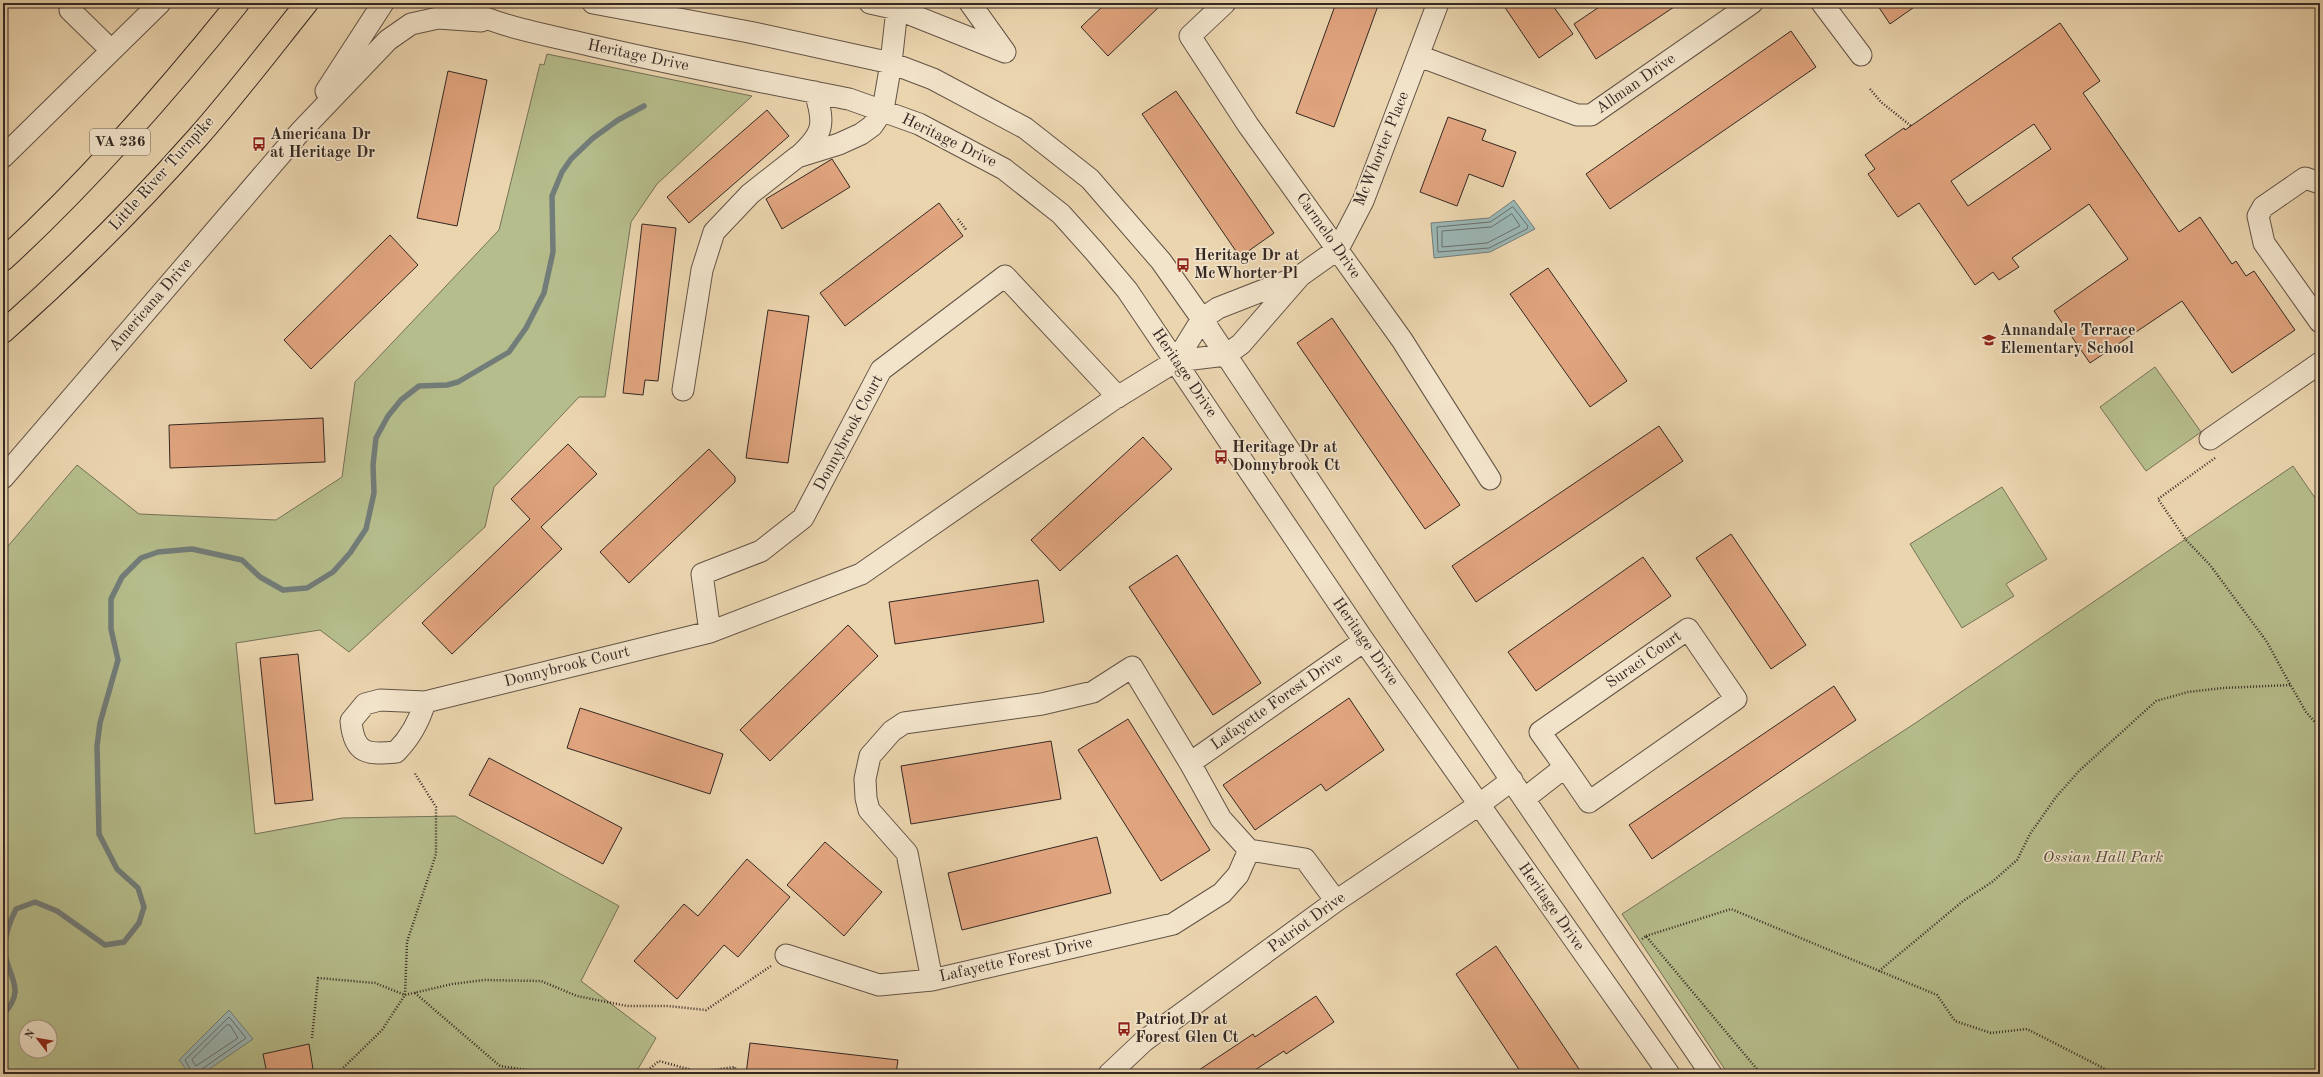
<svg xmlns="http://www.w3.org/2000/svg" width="2323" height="1077" font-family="'Old Standard TT',serif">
<rect width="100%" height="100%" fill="#ebd5af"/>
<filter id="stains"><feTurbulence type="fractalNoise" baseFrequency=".005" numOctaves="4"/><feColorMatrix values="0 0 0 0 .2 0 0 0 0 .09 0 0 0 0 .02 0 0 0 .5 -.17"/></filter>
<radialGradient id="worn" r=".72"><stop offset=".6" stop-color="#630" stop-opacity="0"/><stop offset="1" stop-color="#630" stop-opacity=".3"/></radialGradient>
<path fill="#b6bd8c" stroke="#757258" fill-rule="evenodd" d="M547,54L752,96L657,184L631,222L605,397H579L494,487L485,527L349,652L320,630L236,643L255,834L342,818L455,816L619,906L581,981L656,1038L635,1074H3V552L77,465L139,514L276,520L342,477L355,382L499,230L540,64L544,65ZM26,1027H50V1051H26Z
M2155,367L2201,432L2146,471L2100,407Z
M2293,466L2320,505V1074H1728L1622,914L1917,722Z
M2002,487L2047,559L2006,584L2014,596L1962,628L1910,544Z"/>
<path fill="#9bb6b4" stroke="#727d7a" d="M1514,200L1535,229L1490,252L1434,258L1431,223L1489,218Z
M229,1010L253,1039L202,1074H190L179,1060Z"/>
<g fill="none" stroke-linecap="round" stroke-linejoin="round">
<path stroke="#686f6c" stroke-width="1" d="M1513,207L1528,226L1527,229L1489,248L1438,252L1437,227L1490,222Z
M1512,214L1520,226L1487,243L1442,247V231L1491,227Z
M227,1025H230L238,1038L196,1066L192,1060Z
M193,1074L185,1060L229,1017L246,1038L202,1069L201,1074"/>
<path stroke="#727d7a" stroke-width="5.5" d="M3,1015C26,989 10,980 5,954C3,938 9,923 16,909L35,902L57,911L105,945L124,942L139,923L144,907L138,888L117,869L99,834L97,746L100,723L118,660L111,629V599L122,577L141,558L158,552L192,549L242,560L260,577L283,590L307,588L333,572L350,553L366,529L374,493L373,465L376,438L388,416L401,400L419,386L447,385L458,382L509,352L526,328L544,293L553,252L552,196L562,172L571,159L593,138L618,120L644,106
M3,1071L5,1074"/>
</g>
<path fill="#e0a47e" stroke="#342823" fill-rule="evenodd" d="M1106,3H1163L1108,56L1081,27Z
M1336,3H1379L1334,127L1296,113Z
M1502,3H1551L1573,34L1539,58Z
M1605,3H1680L1596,59L1574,24Z
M1876,3H1920L1890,24Z
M2060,23L2100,81L2083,93L2179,232L2200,217L2232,264L2236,261L2246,276L2254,271L2295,330L2232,373L2182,301L2090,363L2054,311L2128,259L2089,204L2012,258L2019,267L1999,280L1993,272L1975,285L1919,203L1898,217L1868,174L1875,169L1865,155L1904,128L1905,130ZM2034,124L2051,149L1968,206L1951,181Z
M1791,31L1816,67L1610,209L1586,174Z
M448,71L487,80L457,226L417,218Z
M1176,91L1274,233L1240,257L1142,114Z
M767,110L789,136L689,223L667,197Z
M1448,117L1486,130L1482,140L1516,152L1503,187L1469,174L1457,206L1420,192Z
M832,159L850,187L782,229L766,199Z
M939,203L963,236L845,326L820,293Z
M642,224L676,228L658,381L645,380L643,395L623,393Z
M390,235L418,265L311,369L284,340Z
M1548,268L1627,381L1590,407L1510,294Z
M768,310L809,316L788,463L746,458Z
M1332,318L1460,505L1425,529L1297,343Z
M323,418L325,462L170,468L169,425Z
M1659,426L1683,461L1476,602L1452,566Z
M1143,437L1172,469L1060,571L1031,540Z
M568,444L597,474L541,527L562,549L452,654L422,623L530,519L511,499Z
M709,449L735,477V482L629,583L600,552Z
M1731,534L1806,645L1771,669L1696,558Z
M1177,555L1261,683L1213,715L1129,587Z
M1643,557L1671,596L1536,691L1508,652Z
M1038,580L1044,622L895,644L889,602Z
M848,625L878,656L770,761L740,730Z
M298,654L313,800L275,804L260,658Z
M1834,686L1856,720L1652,859L1629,825Z
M1349,698L1384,750L1326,791L1321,784L1255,830L1223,785Z
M580,708L723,754L710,794L567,748Z
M1128,719L1210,850L1161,881L1078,750Z
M1051,741L1061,799L911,824L901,766Z
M489,758L622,828L603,864L469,795Z
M1097,837L1111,893L962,930L948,873Z
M825,842L882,892L844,936L787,885Z
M747,859L790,897L738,957L724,945L677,999L634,961L684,904L698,916Z
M1496,946L1579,1069L1572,1074H1522L1456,974Z
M1316,996L1334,1022L1286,1054L1284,1051L1249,1074H1193L1253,1034L1255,1037Z
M750,1043L898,1060L896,1074H746Z
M309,1044L313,1069L293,1074H267L263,1054Z"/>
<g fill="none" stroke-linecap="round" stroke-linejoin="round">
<defs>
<path id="minor" d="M454,3C489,24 533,32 572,41C664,63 757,81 849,99L919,124L1004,169L1061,214L1095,252L1127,290L1364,641L1669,1074
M593,3L749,32L891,63L933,79L1025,128L1090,179L1161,261L1202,319L1399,615L1711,1074
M898,3L897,9L1005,52L970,3
M1225,3L1190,36L1248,125L1402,340L1490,479
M1822,3L1861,55
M70,10L111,50
M1419,56L1577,115H1591L1752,3
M326,91L383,3
M799,156C824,133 825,124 815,92
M3,157L160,3
M2320,183L2305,178L2263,207L2258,216L2264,243L2320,322
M1176,361L1202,319L1218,308L1300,276L1338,249L1363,201L1438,3
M683,390L702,270L714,232L750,194L797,157L839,144L861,134L872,126L883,110L891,63L897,9L870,3
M2210,439L2320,363
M3,478L300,132L388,40L411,24L438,18L481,21
M710,632L861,574L1111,401L1176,361L1226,355L1241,344L1300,276
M425,702C419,722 411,737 396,752C367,755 354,754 351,721L365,704L380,700L425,702L710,632L702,574L761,551L803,518L881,370L1005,276L1118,397
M1190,763L1132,667L1093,692L1042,704L904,723L892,731L870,756L865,779L866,798L869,810L907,853L932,980L1173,924L1222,893L1238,875L1249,850
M1524,799L1565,767L1589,802L1736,699L1688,629L1540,732L1565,767
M1336,901L1305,859L1249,850L1221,819L1190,763L1364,641
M786,955L879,985L932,980
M1109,1074L1144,1041L1336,901L1480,804L1512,780"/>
<path id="major" d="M3,260C89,181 165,94 238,3
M3,332C72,271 137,206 198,137C236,94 271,48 307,3"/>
</defs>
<use href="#minor" stroke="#625346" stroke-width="23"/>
<use href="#major" stroke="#342823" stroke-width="24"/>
<path stroke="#342823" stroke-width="2.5" stroke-dasharray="1 2" stroke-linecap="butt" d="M1870,89L1881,102L1911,126
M958,219L967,231
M2215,458L2158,499L2186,540L2210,565L2267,642L2286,677L2306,712L2320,728
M1646,936L1731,909L1937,995L1955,1021L1991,1033L2027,1029L2115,1074
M1642,939L1646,936L1761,1074
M1879,971L1963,901L1992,882L2017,860L2030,834L2056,797L2079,771L2156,701L2188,692L2223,688L2290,685
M415,993L500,1066L554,1074
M312,1038L318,978L375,983L405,995L452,984L484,980L541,981L577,996L627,1006H668L706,1010L771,966
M337,1074L382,1030L405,995L407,942L436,854V807L414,772
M643,1074L659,1061L699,1072L735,1067V1074"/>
<use href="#minor" stroke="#f2e4cb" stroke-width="21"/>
<use href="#major" stroke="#ebd5af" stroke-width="22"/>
</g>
<defs>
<symbol id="bus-bare" viewBox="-9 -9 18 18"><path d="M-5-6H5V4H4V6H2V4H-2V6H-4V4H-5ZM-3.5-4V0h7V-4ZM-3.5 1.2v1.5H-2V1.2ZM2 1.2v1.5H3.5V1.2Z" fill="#8f2418" stroke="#f2e4cb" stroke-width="2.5" paint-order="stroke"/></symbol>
<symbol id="school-bare" viewBox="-9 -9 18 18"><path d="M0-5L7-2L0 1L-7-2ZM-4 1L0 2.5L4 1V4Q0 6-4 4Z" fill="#8f2418" stroke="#f2e4cb" stroke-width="2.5" paint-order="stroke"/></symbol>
</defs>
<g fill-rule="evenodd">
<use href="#bus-bare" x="249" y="134" width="20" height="20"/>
<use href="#bus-bare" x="1173" y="255" width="20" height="20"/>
<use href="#school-bare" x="1979" y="330" width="20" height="20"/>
<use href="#bus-bare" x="1211" y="447" width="20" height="20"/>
<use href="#bus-bare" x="1114" y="1019" width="20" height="20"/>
</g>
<g text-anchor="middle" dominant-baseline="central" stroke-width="3.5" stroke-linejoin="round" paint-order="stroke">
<rect fill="#f2e4cb" stroke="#6d6055" stroke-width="1" x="90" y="129" width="60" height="26" rx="3"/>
<g font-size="15" font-weight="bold" fill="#342823">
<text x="120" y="142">VA 236</text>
</g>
<g font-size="16" fill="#342823" stroke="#f2e4cb">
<text transform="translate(638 56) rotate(12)">Heritage Drive</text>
<text transform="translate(1636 84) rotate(-35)">Allman Drive</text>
<text transform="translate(949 141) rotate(26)">Heritage Drive</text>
<text transform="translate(1382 149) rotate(-68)">McWhorter Place</text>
<text transform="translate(162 174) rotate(-48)">Little River Turnpike</text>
<text transform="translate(1328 236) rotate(55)">Carmelo Drive</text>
<text transform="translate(151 305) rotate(-49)">Americana Drive</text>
<text transform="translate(1184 373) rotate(56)">Heritage Drive</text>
<text transform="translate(849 433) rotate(-62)">Donnybrook Court</text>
<text transform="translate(1365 642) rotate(55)">Heritage Drive</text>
<text transform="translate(1644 660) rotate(-35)">Suraci Court</text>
<text transform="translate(567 667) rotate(-14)">Donnybrook Court</text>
<text transform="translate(1277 702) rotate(-35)">Lafayette Forest Drive</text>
<text transform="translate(1551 907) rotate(55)">Heritage Drive</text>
<text transform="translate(1307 923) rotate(-36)">Patriot Drive</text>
<text transform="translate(1016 960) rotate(-13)">Lafayette Forest Drive</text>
</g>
<g font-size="16" font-weight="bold" fill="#342823" stroke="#f2e4cb" text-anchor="start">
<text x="270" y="135">Americana Dr<tspan x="270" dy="18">at Heritage Dr</tspan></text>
<text x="1194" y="256">Heritage Dr at<tspan x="1194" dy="18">McWhorter Pl</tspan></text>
<text x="2000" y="331">Annandale Terrace<tspan x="2000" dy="18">Elementary School</tspan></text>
<text x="1232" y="448">Heritage Dr at<tspan x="1232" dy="18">Donnybrook Ct</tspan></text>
<text x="1135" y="1020">Patriot Dr at<tspan x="1135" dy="18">Forest Glen Ct</tspan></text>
</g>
<g font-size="16" font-style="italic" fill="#544d3d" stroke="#f2e4cb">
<text x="2103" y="858">Ossian Hall Park</text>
</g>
</g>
<rect width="2323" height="1077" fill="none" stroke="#ebd5af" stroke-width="16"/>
<rect x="4" y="4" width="2315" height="1069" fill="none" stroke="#342823" stroke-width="2"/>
<rect x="8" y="8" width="2307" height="1061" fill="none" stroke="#342823"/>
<g transform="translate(38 1039) rotate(301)"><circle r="19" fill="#f2e4cb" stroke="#a69988"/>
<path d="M0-3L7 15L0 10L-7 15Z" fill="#8f2418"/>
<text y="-6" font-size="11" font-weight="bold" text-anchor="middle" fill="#342823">N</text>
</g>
<rect width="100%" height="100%" filter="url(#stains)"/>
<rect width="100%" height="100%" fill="url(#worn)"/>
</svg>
